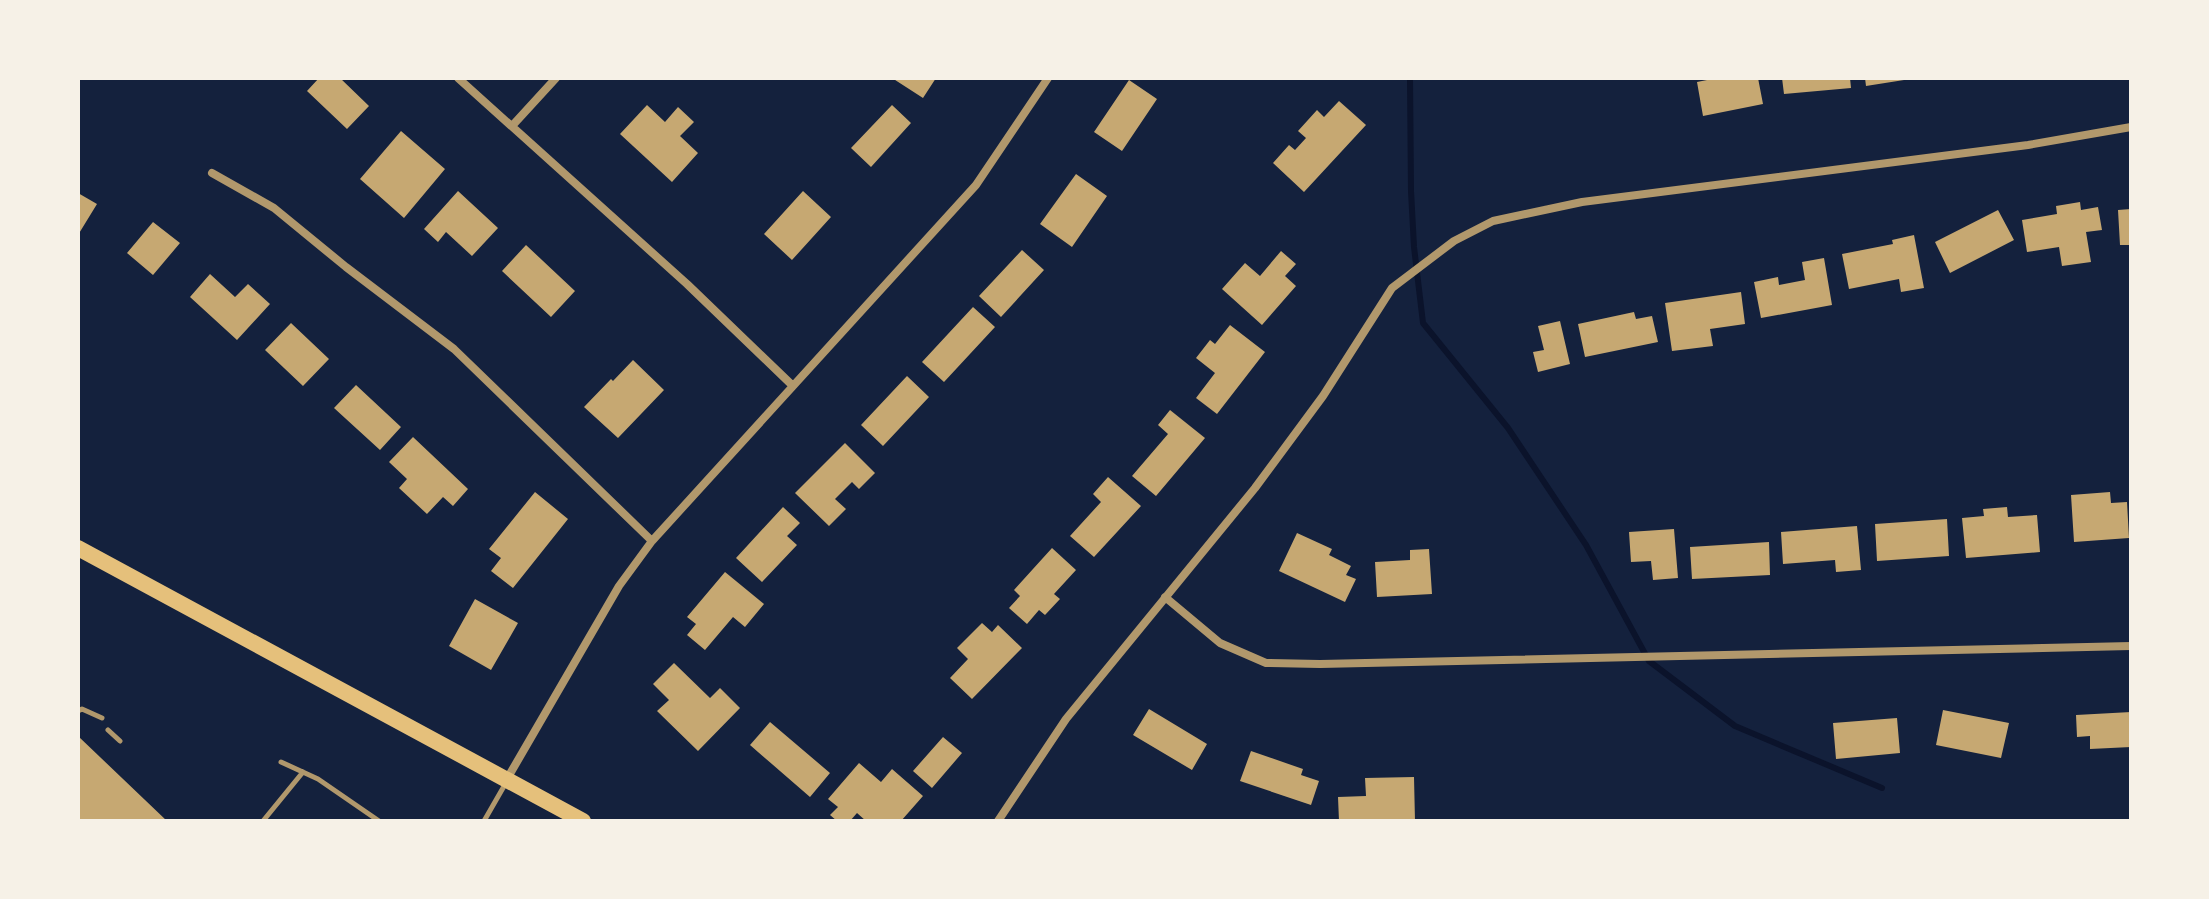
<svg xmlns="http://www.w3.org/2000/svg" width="2209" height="899" font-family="'Source Sans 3',sans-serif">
<rect width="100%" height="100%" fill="#14213d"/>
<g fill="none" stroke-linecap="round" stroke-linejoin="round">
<path stroke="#0b132b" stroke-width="6" d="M1410,78L1411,191L1414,247L1423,323L1508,428L1586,545L1649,661L1735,726L1882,788"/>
</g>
<path fill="#c6a872" d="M319,78H340L369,106L347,129L307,91Z
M892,78H936L923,98Z
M1717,78H1758L1763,104L1703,116L1697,82Z
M1782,78H1850L1851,88L1784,94Z
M1865,78H1904V80L1866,86Z
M1129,80L1157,99L1122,151L1094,132Z
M1339,101L1366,125L1304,192L1273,163L1289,145L1295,150L1306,138L1298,131L1317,110L1324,117Z
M647,105L665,122L678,107L694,122L680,136L698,153L672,182L620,134Z
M892,105L911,123L871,167L851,148Z
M401,131L445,169L404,218L360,179Z
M1076,174L1107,196L1072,247L1040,224Z
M458,191L498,228L472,256L446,232L438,242L424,229Z
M803,191L831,217L792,260L764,234Z
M78,193L97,204L78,235Z
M2080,202L2081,210L2098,207L2102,230L2086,232L2091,262L2062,266L2059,247L2027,252L2022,220L2057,214L2056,206Z
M2131,209V245H2120L2118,210Z
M1998,210L2014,240L1950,273L1935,242Z
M153,222L180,243L153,275L127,253Z
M1914,235L1924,288L1901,292L1899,279L1849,289L1842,254L1893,244L1892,240Z
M526,245L575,291L551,317L502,271Z
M1022,250L1044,270L1001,317L979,296Z
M1281,251L1296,264L1285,276L1296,286L1262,325L1222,289L1245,263L1260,276Z
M1824,258L1832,305L1761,318L1754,282L1778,277L1779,285L1805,280L1802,262Z
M210,274L235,297L248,284L270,304L237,340L190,297Z
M1741,292L1745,324L1710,329L1713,346L1672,351L1665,303Z
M973,307L995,327L944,382L922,362Z
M1634,312L1636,319L1652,316L1658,342L1585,357L1578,324Z
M1560,321L1570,364L1538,372L1533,352L1544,350L1538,326Z
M291,323L329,359L303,386L265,350Z
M1230,325L1265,352L1217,414L1196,398L1215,373L1196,358L1210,340L1215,344Z
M633,360L664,390L618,438L584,407L611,379L613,381Z
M907,376L929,397L883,446L861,425Z
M356,385L401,427L380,450L334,408Z
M1170,410L1205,438L1156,496L1132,476L1168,434L1158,425Z
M413,437L468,489L453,506L443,497L427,514L399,488L407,479L389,462Z
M845,443L875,473L859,489L852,482L835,499L846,509L829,526L795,493Z
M1108,477L1141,506L1094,557L1070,536L1101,502L1093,494Z
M535,492L568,519L513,588L491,571L501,558L489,549Z
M2110,492L2111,503L2127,502L2129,538L2074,542L2071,495Z
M783,507L800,523L787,536L797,545L762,582L736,558Z
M2007,507L2008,517L2037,515L2040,552L1966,558L1962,518L1984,516L1983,509Z
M1947,519L1949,556L1877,561L1875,524Z
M1857,526L1861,570L1836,572L1835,560L1783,564L1781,532Z
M1674,529L1678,578L1653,580L1651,561L1631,562L1629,532Z
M1297,533L1332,549L1329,555L1351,566L1346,575L1356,579L1345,602L1279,571Z
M1769,542L1770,575L1692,579L1690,547Z
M1052,548L1076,570L1054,594L1060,599L1045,615L1039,610L1027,624L1009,608L1020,596L1014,590Z
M1429,549L1432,594L1377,597L1375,562L1410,560V550Z
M725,572L764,604L745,627L733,617L705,650L687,635L696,624L687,617Z
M475,599L518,623L491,670L449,646Z
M982,623L992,632L998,625L1022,648L972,699L950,678L968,659L957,648Z
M674,663L710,698L720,688L740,708L698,751L657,711L669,700L653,684Z
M1149,709L1207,744L1192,770L1133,735Z
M1943,710L2009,723L2001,758L1936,745Z
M2131,712V747L2090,749V736L2077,737L2076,715Z
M1897,718L1900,753L1836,759L1833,723Z
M770,722L830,773L810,797L750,745Z
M78,736L167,821H78Z
M943,737L962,753L932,788L913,771Z
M1251,751L1303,769L1301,775L1319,781L1311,805L1240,781Z
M859,763L881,782L892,769L923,796L901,821H866L857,813L850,821H837L830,815L838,807L828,799Z
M1414,777L1415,821H1339L1338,797L1366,796L1365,778Z"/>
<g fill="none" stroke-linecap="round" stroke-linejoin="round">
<path stroke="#b1986c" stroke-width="5" d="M78,711L82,709L102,718
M108,730L120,741
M281,762L318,779L379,821
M263,821L303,772
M484,821L507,781"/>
<path stroke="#b1986c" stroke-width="8" d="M458,78L687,284L793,386
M512,126L556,78
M212,173L274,208L346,267L454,349L652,541
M1165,597L1220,643L1266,663L1320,664L2131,646
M507,779L619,586L652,541L976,185L1048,78
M998,821L1066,719L1255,488L1323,396L1392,288L1454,241L1493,221L1582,202L2028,145L2131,127"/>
<path stroke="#e5c07b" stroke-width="16" d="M78,548L583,821"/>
</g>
<rect width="2209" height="899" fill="none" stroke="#f6f1e7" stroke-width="160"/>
</svg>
